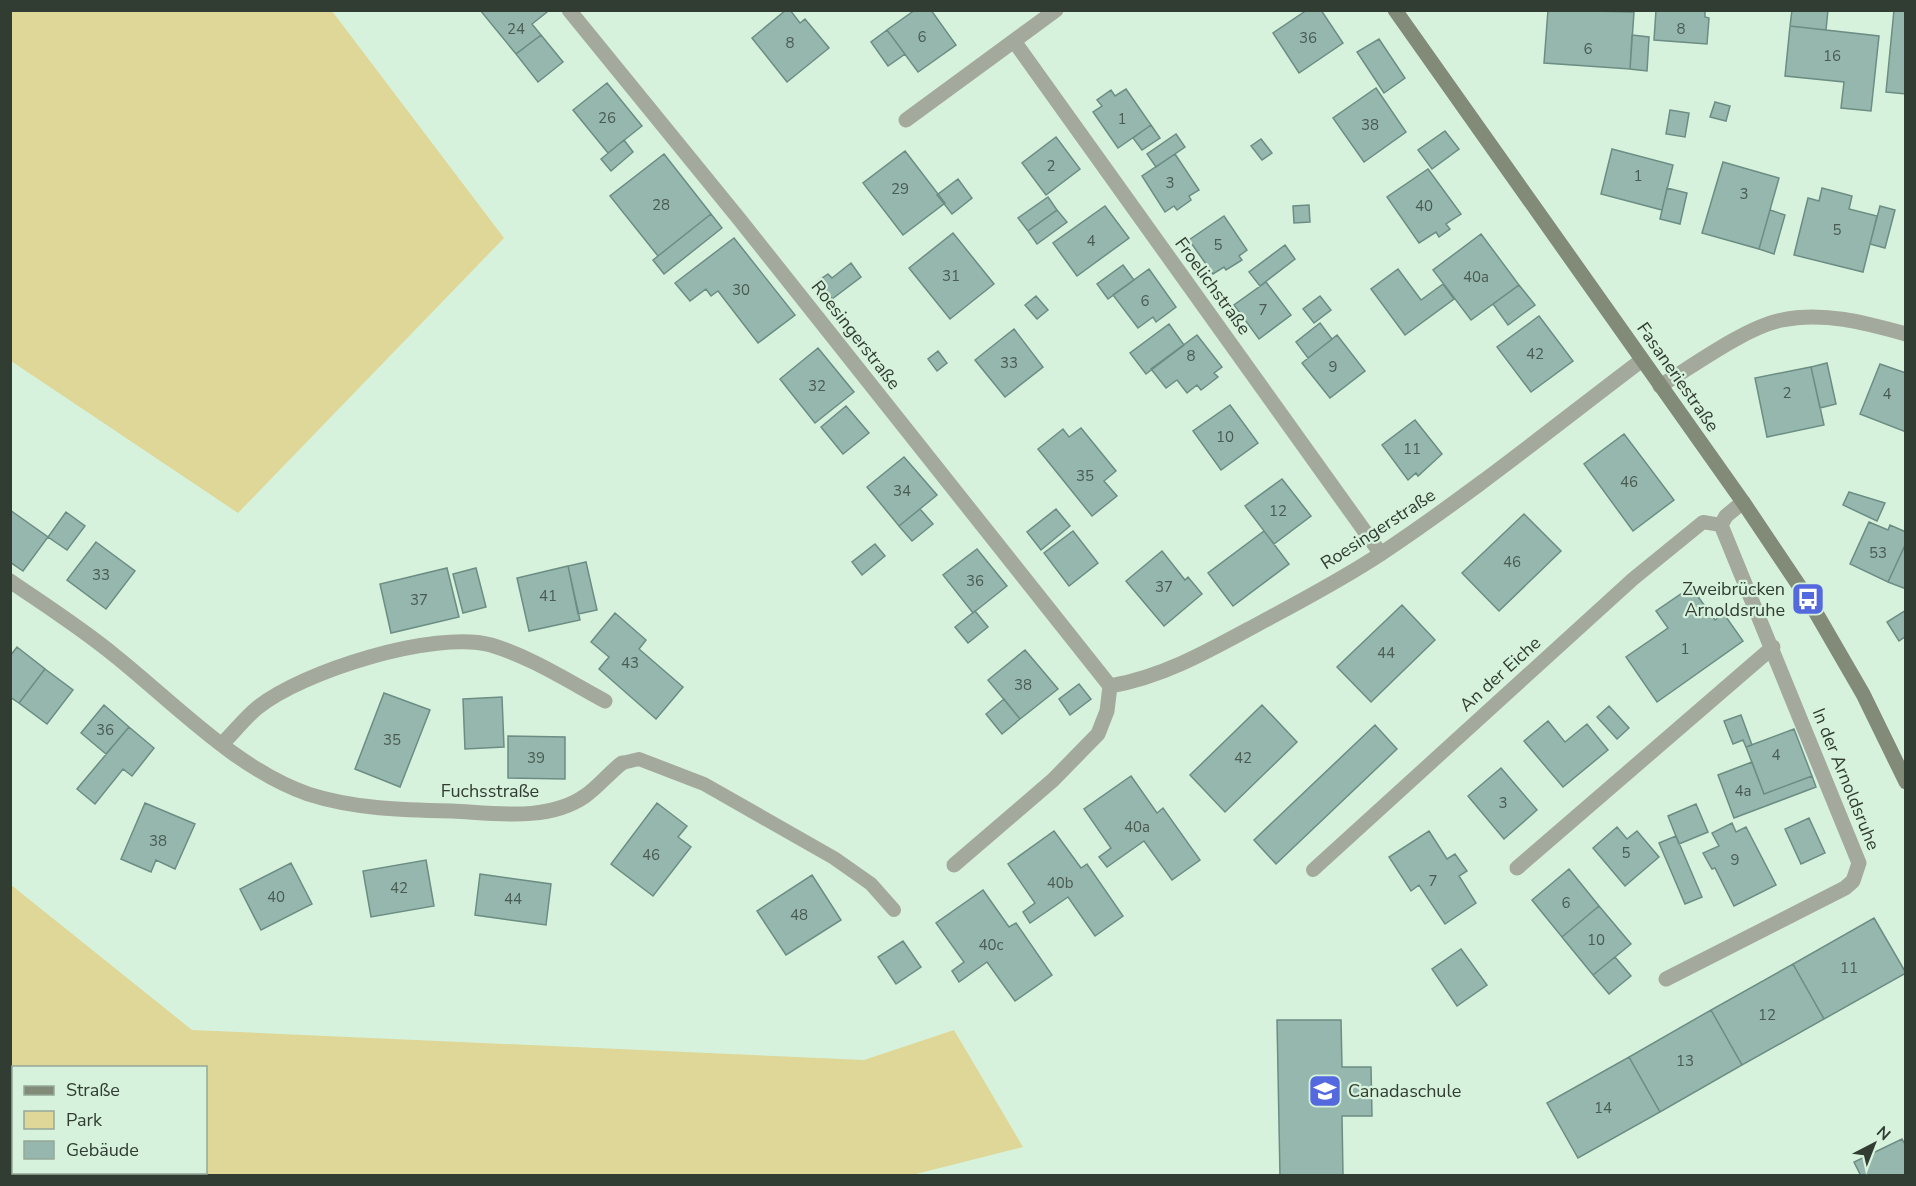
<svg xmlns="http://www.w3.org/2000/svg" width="1916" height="1186" font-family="'Nunito Sans',sans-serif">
<rect width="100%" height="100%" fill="#d7f2dc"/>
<path fill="#ded798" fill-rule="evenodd" d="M10,11H332L504,238L238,513L11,361Z
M10,884L192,1030L864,1060L954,1030L1023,1147L908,1176L11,1175ZM14,1068H206V1172H14Z"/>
<path fill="#95b7ad" stroke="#6c8d84" stroke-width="1.5" d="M480,10H546L547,12L532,24L541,35L516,54Z
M786,10H790L800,23L805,19L829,48L787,82L752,38Z
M915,10H931L956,45L918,72L887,30Z
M1307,10H1321L1343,43L1299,73L1273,33Z
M1548,10L1634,12L1630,69L1544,63Z
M1656,10H1705V17L1709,18L1707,44L1654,40Z
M1792,10H1828L1826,30L1790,26Z
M1894,10H1906V94L1886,92Z
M1790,26L1879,36L1871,111L1841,108L1844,82L1785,76Z
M887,30L905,54L888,66L871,42Z
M541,35L563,62L538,82L516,54Z
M1632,35L1649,37L1647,71L1630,69Z
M1379,39L1405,78L1384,93L1357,52Z
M607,83L642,126L608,153L573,110Z
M1376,88L1406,132L1364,162L1333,118Z
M1126,89L1151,125L1118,148L1093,112L1102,106L1097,100L1111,90L1115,96Z
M1715,102L1730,106L1726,121L1710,117Z
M1670,110L1689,113L1685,137L1666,134Z
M1151,125L1160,138L1142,150L1133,138Z
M1445,131L1459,149L1432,169L1418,150Z
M1176,134L1185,147L1156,167L1147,154Z
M1056,137L1080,169L1046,195L1022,163Z
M1261,139L1272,153L1262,160L1251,146Z
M624,140L633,152L611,171L601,159Z
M1612,149L1673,165L1662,210L1601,194Z
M905,151L945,203L903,235L863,183Z
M664,154L711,214L658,256L610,196Z
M1175,154L1199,190L1189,196L1191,200L1177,210L1174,206L1165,212L1142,176Z
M1723,162L1779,178L1759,249L1702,233Z
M1428,169L1461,214L1446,224L1450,229L1439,237L1436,232L1419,243L1387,197Z
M958,179L972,198L952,214L937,195Z
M1667,188L1687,193L1680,224L1660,219Z
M1822,188L1852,196L1849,209L1877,216L1863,272L1794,255L1808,198L1819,201Z
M1048,197L1057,210L1028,231L1018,218Z
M1309,205L1310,222L1294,223L1293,206Z
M1105,206L1129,238L1077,276L1053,243Z
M1880,206L1895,210L1885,248L1870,244Z
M1057,210L1067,222L1037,244L1028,231Z
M1770,210L1785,215L1774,254L1759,249Z
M711,214L722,228L664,274L653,260Z
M1224,216L1247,250L1239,256L1242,260L1226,270L1224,267L1213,274L1189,240Z
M953,233L994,284L950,319L909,268Z
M1481,234L1519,285L1471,320L1433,270Z
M734,238L795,315L758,343L718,291L711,296L706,289L690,301L675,283Z
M1285,245L1295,259L1260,286L1249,272Z
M851,263L861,277L832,299L818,281L828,274L832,278Z
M1123,265L1134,280L1108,299L1097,284Z
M1149,269L1176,307L1156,322L1153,317L1138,328L1113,295Z
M1398,269L1421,300L1443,284L1454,299L1405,335L1371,289Z
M1266,282L1291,315L1259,339L1234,305Z
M1519,285L1535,305L1508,325L1493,304Z
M1036,296L1048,310L1037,319L1025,305Z
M1320,296L1331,310L1314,323L1303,309Z
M1539,316L1573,361L1531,392L1497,347Z
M1320,323L1332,339L1308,358L1296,342Z
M1169,324L1184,345L1146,374L1130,353Z
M1014,329L1043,367L1005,397L975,360Z
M1197,335L1222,367L1214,373L1218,377L1201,390L1197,385L1187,393L1177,380L1166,388L1151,369Z
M1337,335L1365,371L1330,398L1302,363Z
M818,348L854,392L815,423L780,379Z
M938,351L947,363L937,371L928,359Z
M1827,363L1836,404L1820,408L1811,367Z
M1880,364L1906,373V432L1860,414Z
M1811,367L1824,425L1767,437L1755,378Z
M1230,405L1258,443L1221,470L1193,431Z
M846,406L869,433L843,454L821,427Z
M1415,420L1442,454L1418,476L1416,473L1408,480L1382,445Z
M1081,428L1116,471L1104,481L1117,496L1092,516L1038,449L1063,429L1069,437Z
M1624,434L1674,500L1633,531L1584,464Z
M904,457L937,495L899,526L867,487Z
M1282,479L1311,516L1274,544L1245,506Z
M1849,492L1885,503L1877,521L1843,505Z
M920,509L933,524L912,541L899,526Z
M1056,509L1070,526L1041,550L1027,532Z
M10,510L48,537L23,571L10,562Z
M66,512L85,526L67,550L48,537Z
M1524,514L1561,551L1499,611L1462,573Z
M1869,522L1888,530L1890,525L1906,532V543L1888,582L1850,564Z
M1073,531L1098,563L1069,586L1044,553Z
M1264,531L1289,564L1233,606L1208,573Z
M96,542L135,571L106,609L67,580Z
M1906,543V589L1888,582Z
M875,544L885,556L862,575L852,562Z
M977,549L1007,586L973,613L943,575Z
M1162,551L1185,580L1188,577L1202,594L1164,626L1126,581Z
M586,562L597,610L578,614L568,566Z
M568,566L580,620L529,631L517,578Z
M447,568L459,617L391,633L380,584Z
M476,568L486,607L463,613L453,574Z
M1691,587L1715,620L1724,614L1743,641L1657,702L1626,657L1668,628L1656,611Z
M1402,605L1435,640L1371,702L1337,667Z
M1906,610V636L1899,641L1887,622Z
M975,611L988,627L968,643L955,627Z
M615,613L646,640L639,649L683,687L656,719L599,669L609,657L591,642Z
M17,647L45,669L19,703L10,697V656Z
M1025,650L1058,689L1020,719L988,680Z
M45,669L73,690L47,724L19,703Z
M1079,684L1091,699L1070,715L1059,699Z
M384,693L430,710L400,787L355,769Z
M502,697L504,747L465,749L463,699Z
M1004,699L1020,719L1002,734L986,714Z
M104,705L129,727L106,754L81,733Z
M1262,705L1297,742L1225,812L1190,775Z
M1609,706L1629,728L1617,739L1597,717Z
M1741,715L1752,745L1746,747L1743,740L1733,744L1724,721Z
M1548,721L1565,742L1587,724L1608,750L1563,787L1524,741Z
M1375,725L1397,749L1276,864L1254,840Z
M129,727L154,748L132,776L123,769L95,804L77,789Z
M1794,729L1812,776L1764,794L1746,747Z
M508,736L565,737V779L508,778Z
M1752,762L1764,794L1812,776L1816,787L1734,818L1718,775Z
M1501,768L1537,810L1504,839L1468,796Z
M1131,776L1157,813L1163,808L1200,860L1172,880L1144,841L1107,867L1099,857L1111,848L1084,809Z
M145,803L195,824L175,869L156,860L151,872L121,859Z
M657,803L687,826L678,837L691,847L653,896L611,864Z
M1696,804L1708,832L1679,844L1668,816Z
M1809,818L1825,853L1801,864L1785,829Z
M1732,823L1736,832L1746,827L1776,885L1734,906L1715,868L1712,869L1703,853L1719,846L1712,833Z
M1617,827L1627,839L1637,831L1659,857L1625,886L1593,848Z
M1054,831L1081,868L1087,864L1123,916L1095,936L1068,897L1030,923L1023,912L1035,903L1008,864Z
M1429,831L1447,859L1455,854L1467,871L1459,876L1476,903L1445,924L1419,885L1411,891L1389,857Z
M1676,836L1702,897L1685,904L1659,843Z
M426,860L434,906L371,917L363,871Z
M291,863L312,904L261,930L240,889Z
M1569,869L1599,906L1562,937L1532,900Z
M480,874L551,884L546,925L475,915Z
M812,875L841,920L786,955L757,911Z
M983,890L1009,927L1016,923L1052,975L1015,1001L987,962L959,982L952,971L964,962L936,923Z
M1599,906L1631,944L1593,975L1562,937Z
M1874,918L1906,973L1824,1019L1793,964Z
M903,941L921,967L896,984L878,957Z
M1461,949L1487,985L1457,1006L1432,969Z
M1615,957L1631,976L1609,994L1593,975Z
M1793,964L1824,1019L1742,1065L1711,1010Z
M1711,1010L1742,1065L1660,1112L1629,1057Z
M1277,1020H1341L1342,1067H1371L1372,1116H1342L1343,1176H1280Z
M1629,1057L1660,1112L1578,1158L1547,1103Z
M1902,1139L1906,1146V1176H1861L1854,1162Z"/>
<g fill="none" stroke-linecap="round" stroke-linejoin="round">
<path stroke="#a4a99d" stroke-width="14" d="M622,763L639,759L704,784L834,858L871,884L894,910
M1313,870L1633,579L1703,522L1721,525"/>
<path stroke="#a4a99d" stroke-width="15" d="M569,10L740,220L1110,686C1164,677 1212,649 1260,623C1301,601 1343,579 1382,553C1472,493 1556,425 1642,360
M1014,41L1381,554
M906,120L1056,10
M1660,386C1693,366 1746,327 1782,320C1823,311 1866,323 1906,334
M10,581C45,605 81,628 114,655C173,702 236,769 308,794C354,809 404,810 452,811C494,813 548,822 585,796C598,787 609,773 622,763
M222,744C234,732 245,718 257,708C303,671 434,630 491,645C531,657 568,681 605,701
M954,865L1053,780L1098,734L1107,711L1110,686
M1517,868L1773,647
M1666,979L1845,888L1853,881L1859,863L1721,525L1726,516L1743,502"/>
<path stroke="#828a78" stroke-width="15" d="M1395,10L1743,502L1808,599L1863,694L1906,782"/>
</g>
<defs>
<symbol id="bus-square" viewBox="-11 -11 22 22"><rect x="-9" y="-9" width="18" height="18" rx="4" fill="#5569df" stroke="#d7f2dc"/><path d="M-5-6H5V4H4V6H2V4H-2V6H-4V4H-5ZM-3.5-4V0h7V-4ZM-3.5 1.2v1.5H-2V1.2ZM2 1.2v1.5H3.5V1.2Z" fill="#fff"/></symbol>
<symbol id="school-square" viewBox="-11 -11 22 22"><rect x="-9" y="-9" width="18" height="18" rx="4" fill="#5569df" stroke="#d7f2dc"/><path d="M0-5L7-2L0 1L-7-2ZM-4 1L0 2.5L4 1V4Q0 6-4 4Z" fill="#fff"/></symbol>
</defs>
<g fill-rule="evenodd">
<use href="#bus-square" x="1789" y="580" width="38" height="38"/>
<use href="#school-square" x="1306" y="1072" width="38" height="38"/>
</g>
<g text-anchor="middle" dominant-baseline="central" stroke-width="4.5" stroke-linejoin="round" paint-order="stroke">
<g font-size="15" fill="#4a5b52">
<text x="516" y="29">24</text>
<text x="1681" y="29">8</text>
<text x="922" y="37">6</text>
<text x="1308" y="38">36</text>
<text x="790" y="43">8</text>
<text x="1588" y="49">6</text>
<text x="1832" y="56">16</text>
<text x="607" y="118">26</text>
<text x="1122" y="119">1</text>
<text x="1370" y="125">38</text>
<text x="1051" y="166">2</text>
<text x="1638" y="176">1</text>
<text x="1170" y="183">3</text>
<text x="900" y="189">29</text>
<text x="1744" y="194">3</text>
<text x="661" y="205">28</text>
<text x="1424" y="206">40</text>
<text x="1837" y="230">5</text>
<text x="1091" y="241">4</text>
<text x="1218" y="245">5</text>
<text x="951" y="276">31</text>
<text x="1476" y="277">40a</text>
<text x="741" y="290">30</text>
<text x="1145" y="301">6</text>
<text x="1263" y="310">7</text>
<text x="1535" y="354">42</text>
<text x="1191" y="356">8</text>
<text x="1009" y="363">33</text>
<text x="1333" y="367">9</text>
<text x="817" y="386">32</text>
<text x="1787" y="393">2</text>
<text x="1887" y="394">4</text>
<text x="1225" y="437">10</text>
<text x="1412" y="449">11</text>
<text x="1085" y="476">35</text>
<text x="1629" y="482">46</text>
<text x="902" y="491">34</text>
<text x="1278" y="511">12</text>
<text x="1878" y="553">53</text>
<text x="1512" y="562">46</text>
<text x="101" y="575">33</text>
<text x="975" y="581">36</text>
<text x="1164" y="587">37</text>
<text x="548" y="596">41</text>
<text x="419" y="600">37</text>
<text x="1685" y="649">1</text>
<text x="1386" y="653">44</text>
<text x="630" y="663">43</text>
<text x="1023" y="685">38</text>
<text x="105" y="730">36</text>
<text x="392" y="740">35</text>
<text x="1776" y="755">4</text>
<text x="536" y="758">39</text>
<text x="1243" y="758">42</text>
<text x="1743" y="791">4a</text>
<text x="1503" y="803">3</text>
<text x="1137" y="827">40a</text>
<text x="158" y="841">38</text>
<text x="1626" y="853">5</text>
<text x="651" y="855">46</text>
<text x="1735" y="860">9</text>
<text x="1433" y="881">7</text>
<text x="1060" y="883">40b</text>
<text x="399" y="888">42</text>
<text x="276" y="897">40</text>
<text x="513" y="899">44</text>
<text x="1566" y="903">6</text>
<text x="799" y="915">48</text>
<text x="1596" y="940">10</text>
<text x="991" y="945">40c</text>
<text x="1849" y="968">11</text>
<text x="1767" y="1015">12</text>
<text x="1685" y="1061">13</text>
<text x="1603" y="1108">14</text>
</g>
<g font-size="18" fill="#313c33" stroke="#d7f2dc">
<text transform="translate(1213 286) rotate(54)">Froelichstraße</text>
<text transform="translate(856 335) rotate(52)">Roesingerstraße</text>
<text transform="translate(1678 377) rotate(55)">Fasaneriestraße</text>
<text transform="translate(1378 529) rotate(-33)">Roesingerstraße</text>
<text transform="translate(1500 674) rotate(-42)">An der Eiche</text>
<text transform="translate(1846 779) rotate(68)">In der Arnoldsruhe</text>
<text x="490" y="791">Fuchsstraße</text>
</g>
<g font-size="18" fill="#313c33" stroke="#d7f2dc" text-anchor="end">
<text x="1785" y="589">Zweibrücken<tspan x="1785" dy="21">Arnoldsruhe</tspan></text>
<text x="1348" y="1091" text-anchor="start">Canadaschule</text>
</g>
</g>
<rect width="1916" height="1186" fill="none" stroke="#313c33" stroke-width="24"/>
<rect x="12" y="1066" width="195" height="108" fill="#d7f2dc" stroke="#95a998" stroke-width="1.5"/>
<rect x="24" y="1086" width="30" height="9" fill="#828a78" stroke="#95a998" stroke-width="1.5"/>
<text x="66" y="1096" font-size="18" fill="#313c33">Straße</text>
<rect x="24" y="1111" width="30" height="18" fill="#ded798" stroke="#95a998" stroke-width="1.5"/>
<text x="66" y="1126" font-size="18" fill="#313c33">Park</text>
<rect x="24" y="1141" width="30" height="18" fill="#95b7ad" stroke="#95a998" stroke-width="1.5"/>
<text x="66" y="1156" font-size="18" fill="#313c33">Gebäude</text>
<g transform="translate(1874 1144) rotate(42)" stroke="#d7f2dc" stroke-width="4.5" paint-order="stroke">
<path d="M0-4.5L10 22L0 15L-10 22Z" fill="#313c33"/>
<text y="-9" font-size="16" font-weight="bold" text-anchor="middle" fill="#313c33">N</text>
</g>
</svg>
